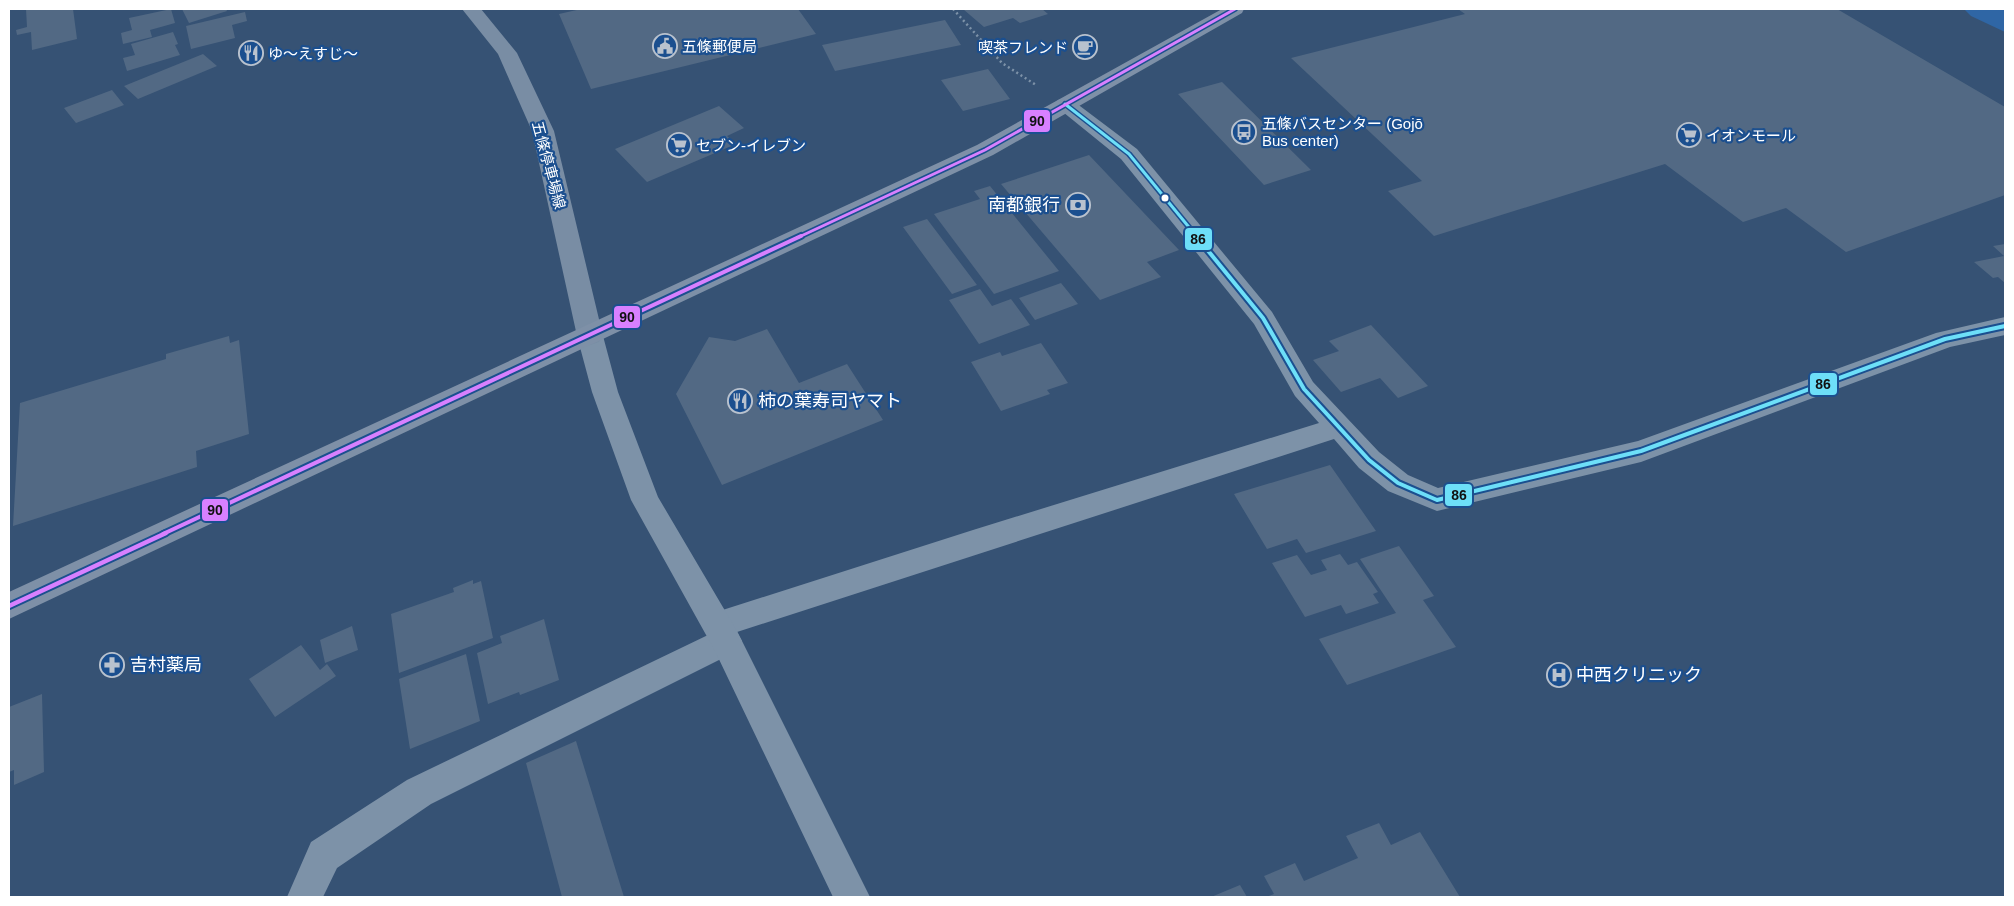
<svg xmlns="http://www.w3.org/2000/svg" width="2014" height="906" font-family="Arial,'Noto Sans JP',sans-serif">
<rect width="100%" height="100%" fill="#365274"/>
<path fill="#2f66a5" d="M1964,9H2005V32L1971,16Z"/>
<path fill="#526984" d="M26,9H73L77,39L32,50L31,32L17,35L16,30L27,27Z
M171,9L175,23L150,30L152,37L123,44L121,33L132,30L129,18Z
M182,9H226L227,11L189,23Z
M581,9H798L816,34L591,89L559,14Z
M963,9H1042L1048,14L1020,23L1013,18L984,27Z
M1458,9H1837L2005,107V195L1846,252L1786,208L1743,222L1665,164L1434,236L1388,191L1422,181L1291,58L1465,14Z
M245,12L247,21L232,25L235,38L191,49L186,26Z
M945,20L961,45L835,71L822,45Z
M173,32L178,44L175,45L180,55L127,71L123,58L135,55L131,44Z
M203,54L217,66L138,99L124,86Z
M988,69L1010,99L963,111L941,80Z
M1222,82L1311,170L1264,185L1178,94Z
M112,90L124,105L76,123L64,108Z
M719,106L744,128L727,136L736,144L647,182L615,149Z
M1089,155L1179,250L1147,262L1161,277L1100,300L1001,184Z
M990,186L1059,271L994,294L934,214L980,199L974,191Z
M927,219L977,285L952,294L903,227Z
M2005,244V283L1998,277L1993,278L1974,262L2004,256L1993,246Z
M1061,283L1078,304L1035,320L1019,298Z
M980,289L992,306L1011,299L1030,325L979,344L949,300Z
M1371,325L1428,386L1398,398L1380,378L1341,392L1313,360L1339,351L1329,341Z
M767,329L799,383L847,364L883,420L722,485L676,394L709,337L735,341Z
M229,336L230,343L239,340L249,434L196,451L197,467L13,526L20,403L166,359V354Z
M1041,343L1068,383L1047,390L1050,394L1001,411L971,362L1000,352L1002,356Z
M1330,465L1376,531L1306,553L1297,539L1267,549L1234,494Z
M1399,546L1434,596L1423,600L1456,647L1347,685L1319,639L1396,613L1360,559Z
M1340,554L1348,565L1357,562L1378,592L1373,594L1379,603L1346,614L1341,605L1305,617L1272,563L1297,555L1311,575L1327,570L1321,560Z
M473,580V584L481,581L493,638L399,673L391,614L454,592L453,588Z
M544,619L559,680L520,695L519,692L488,704L477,653L502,643L500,636Z
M352,626L358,650L325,663L320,640Z
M301,645L320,670L327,664L336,676L275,717L249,679Z
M466,654L480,721L410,749L399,679Z
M42,694L44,772L14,785V770L9,772V707Z
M576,741L624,897H562L526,763Z
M1379,823L1391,845L1420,832L1460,897H1266L1274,894L1264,876L1295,863L1304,881L1358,858L1346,836Z
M1240,885L1247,897H1211Z"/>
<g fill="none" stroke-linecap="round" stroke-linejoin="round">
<path stroke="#7d92a8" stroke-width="2.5" stroke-dasharray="2 3" stroke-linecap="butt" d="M953,9L1002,63L1036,85"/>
<path fill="#7d92a8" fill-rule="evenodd" d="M1065,98L1072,100L1137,149L1272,312L1313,382L1379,452L1408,475L1438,488L1638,441L1936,333L2005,317V335L1950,347L1641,462L1437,511L1388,491L1359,468L1334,439L737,632L742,641L737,651L431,804L337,868L323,897H287L311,842L407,780L708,635L703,625L707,615L973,530L1319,423L1295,396L1254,324L1121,159L1058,108L1055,104L1058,100Z"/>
<path fill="#7d92a8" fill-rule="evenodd" d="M590,327L599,330L603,336L618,392L658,497L737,631L870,897H833L715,651L631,500L592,392L577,336L581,330Z"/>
<path fill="#798da4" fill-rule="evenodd" d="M462,9H481L517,53L554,131L603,336L599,342L590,345L581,342L577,336L532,131L498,54Z"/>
<path fill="#7e90a7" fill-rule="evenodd" d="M1222,9H1244L1242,13L993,155L9,619V592L977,145Z"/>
<defs>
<path id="bus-1-far1" d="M1065,104L1129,154L1197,237"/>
<path id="bus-1" d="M1196,236L1263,318L1304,389L1369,460L1398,483L1437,500L1641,451L1945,339L2005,326"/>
<path id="bus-2-far2" d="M799,237L985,150L1235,9"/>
<path id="bus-2-far1" d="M163,534L801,236"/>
<path id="bus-2" d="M9,606L166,533"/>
</defs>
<use href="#bus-1-far1" stroke="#1b4f8f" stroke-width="6"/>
<use href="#bus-1" stroke="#1b4f8f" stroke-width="8"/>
<use href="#bus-2-far2" stroke="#1b4f8f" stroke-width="6"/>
<use href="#bus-2-far1" stroke="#1b4f8f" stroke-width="8"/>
<use href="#bus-2" stroke="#1b4f8f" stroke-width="8"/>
<use href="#bus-1-far1" stroke="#6ddff8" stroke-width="3"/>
<use href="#bus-1" stroke="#6ddff8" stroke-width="4"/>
<use href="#bus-2-far2" stroke="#d880ff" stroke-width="3"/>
<use href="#bus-2-far1" stroke="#d880ff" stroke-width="4"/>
<use href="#bus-2" stroke="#d880ff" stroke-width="4.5"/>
</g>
<defs>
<symbol id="civic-ring" viewBox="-11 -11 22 22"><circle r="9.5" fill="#1b4f8f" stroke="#b9c2ce" stroke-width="1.5"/><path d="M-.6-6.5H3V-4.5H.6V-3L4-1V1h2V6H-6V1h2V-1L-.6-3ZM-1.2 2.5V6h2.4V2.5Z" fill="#b9c2ce"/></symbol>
<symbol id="cafe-ring" viewBox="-11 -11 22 22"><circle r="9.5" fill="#1b4f8f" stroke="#b9c2ce" stroke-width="1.5"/><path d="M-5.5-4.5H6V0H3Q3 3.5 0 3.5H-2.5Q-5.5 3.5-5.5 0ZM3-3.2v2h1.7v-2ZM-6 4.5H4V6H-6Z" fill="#b9c2ce"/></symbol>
<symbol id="restaurant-ring" viewBox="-11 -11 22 22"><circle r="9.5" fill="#1b4f8f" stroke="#b9c2ce" stroke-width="1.5"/><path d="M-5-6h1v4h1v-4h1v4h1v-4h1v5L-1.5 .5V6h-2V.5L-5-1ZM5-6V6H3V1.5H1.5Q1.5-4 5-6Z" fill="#b9c2ce"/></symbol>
<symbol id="bus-ring" viewBox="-11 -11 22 22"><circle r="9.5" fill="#1b4f8f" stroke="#b9c2ce" stroke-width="1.5"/><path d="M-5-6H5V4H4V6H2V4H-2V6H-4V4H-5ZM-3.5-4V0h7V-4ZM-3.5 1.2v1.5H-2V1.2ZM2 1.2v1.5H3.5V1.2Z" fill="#b9c2ce"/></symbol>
<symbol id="supermarket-ring" viewBox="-11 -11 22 22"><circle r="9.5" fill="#1b4f8f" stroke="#b9c2ce" stroke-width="1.5"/><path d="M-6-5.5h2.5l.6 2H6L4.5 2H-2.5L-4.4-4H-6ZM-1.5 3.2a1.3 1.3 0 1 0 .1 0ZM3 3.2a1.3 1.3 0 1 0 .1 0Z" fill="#b9c2ce"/></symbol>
<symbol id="bank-ring" viewBox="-11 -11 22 22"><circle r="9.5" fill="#1b4f8f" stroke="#b9c2ce" stroke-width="1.5"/><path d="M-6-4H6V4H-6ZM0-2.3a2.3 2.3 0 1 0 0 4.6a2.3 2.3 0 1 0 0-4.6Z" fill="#b9c2ce"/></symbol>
<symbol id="pharmacy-ring" viewBox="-11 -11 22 22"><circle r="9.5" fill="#1b4f8f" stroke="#b9c2ce" stroke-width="1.5"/><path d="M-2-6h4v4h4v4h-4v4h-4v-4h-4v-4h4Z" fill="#b9c2ce"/></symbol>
<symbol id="hospital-ring" viewBox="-11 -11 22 22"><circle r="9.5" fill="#1b4f8f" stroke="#b9c2ce" stroke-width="1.5"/><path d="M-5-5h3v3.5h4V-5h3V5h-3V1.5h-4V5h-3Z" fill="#b9c2ce"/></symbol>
</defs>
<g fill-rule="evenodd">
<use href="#civic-ring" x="651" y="32" width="28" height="28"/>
<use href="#cafe-ring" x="1071" y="33" width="28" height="28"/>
<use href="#restaurant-ring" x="237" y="39" width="28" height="28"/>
<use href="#bus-ring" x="1230" y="118" width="28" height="28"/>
<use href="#supermarket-ring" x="1675" y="121" width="28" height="28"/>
<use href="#supermarket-ring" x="665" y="131" width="28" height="28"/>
<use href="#bank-ring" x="1064" y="191" width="28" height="28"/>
<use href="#restaurant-ring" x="726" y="387" width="28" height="28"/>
<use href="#pharmacy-ring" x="98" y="651" width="28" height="28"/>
<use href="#hospital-ring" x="1545" y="661" width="28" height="28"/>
</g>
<circle fill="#fff" stroke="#1b4f8f" stroke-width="2" cx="1165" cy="198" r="4.5"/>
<g text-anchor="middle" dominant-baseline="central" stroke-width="4.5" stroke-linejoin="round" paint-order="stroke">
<g font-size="15" fill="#fff" stroke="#1b4f8f" text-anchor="start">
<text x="682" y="46">五條郵便局</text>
<text x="1068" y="47" text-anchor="end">喫茶フレンド</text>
<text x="268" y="53">ゆ～えすじ～</text>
<text x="1262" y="123">五條バスセンター (Gojō<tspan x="1262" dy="17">Bus center)</tspan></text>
<text x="1706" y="135">イオンモール</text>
<text x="696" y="145">セブン-イレブン</text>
</g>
<g font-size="15" fill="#fff" stroke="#1b4f8f">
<text transform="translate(549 165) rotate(75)">五條停車場線</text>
</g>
<g font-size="18" fill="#fff" stroke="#1b4f8f" text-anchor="start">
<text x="1060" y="205" text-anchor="end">南都銀行</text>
<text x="758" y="401">柿の葉寿司ヤマト</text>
<text x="130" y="665">吉村薬局</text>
<text x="1576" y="675">中西クリニック</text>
</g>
</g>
<g stroke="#1b4f8f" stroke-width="2">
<rect x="1023" y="109" width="28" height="24" rx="5" fill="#d880ff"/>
<rect x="1184" y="227" width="29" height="24" rx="5" fill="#6ddff8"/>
<rect x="613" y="305" width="28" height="24" rx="5" fill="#d880ff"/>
<rect x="1809" y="372" width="29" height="24" rx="5" fill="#6ddff8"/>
<rect x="1444" y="483" width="29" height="24" rx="5" fill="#6ddff8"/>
<rect x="201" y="498" width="28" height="24" rx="5" fill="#d880ff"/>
</g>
<g font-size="14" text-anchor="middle" font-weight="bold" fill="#111">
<text x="1037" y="126">90</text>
<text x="1198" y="244">86</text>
<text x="627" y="322">90</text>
<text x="1823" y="389">86</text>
<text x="1459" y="500">86</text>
<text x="215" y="515">90</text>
</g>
<rect width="2014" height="906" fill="none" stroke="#ffffff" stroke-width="20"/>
</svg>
